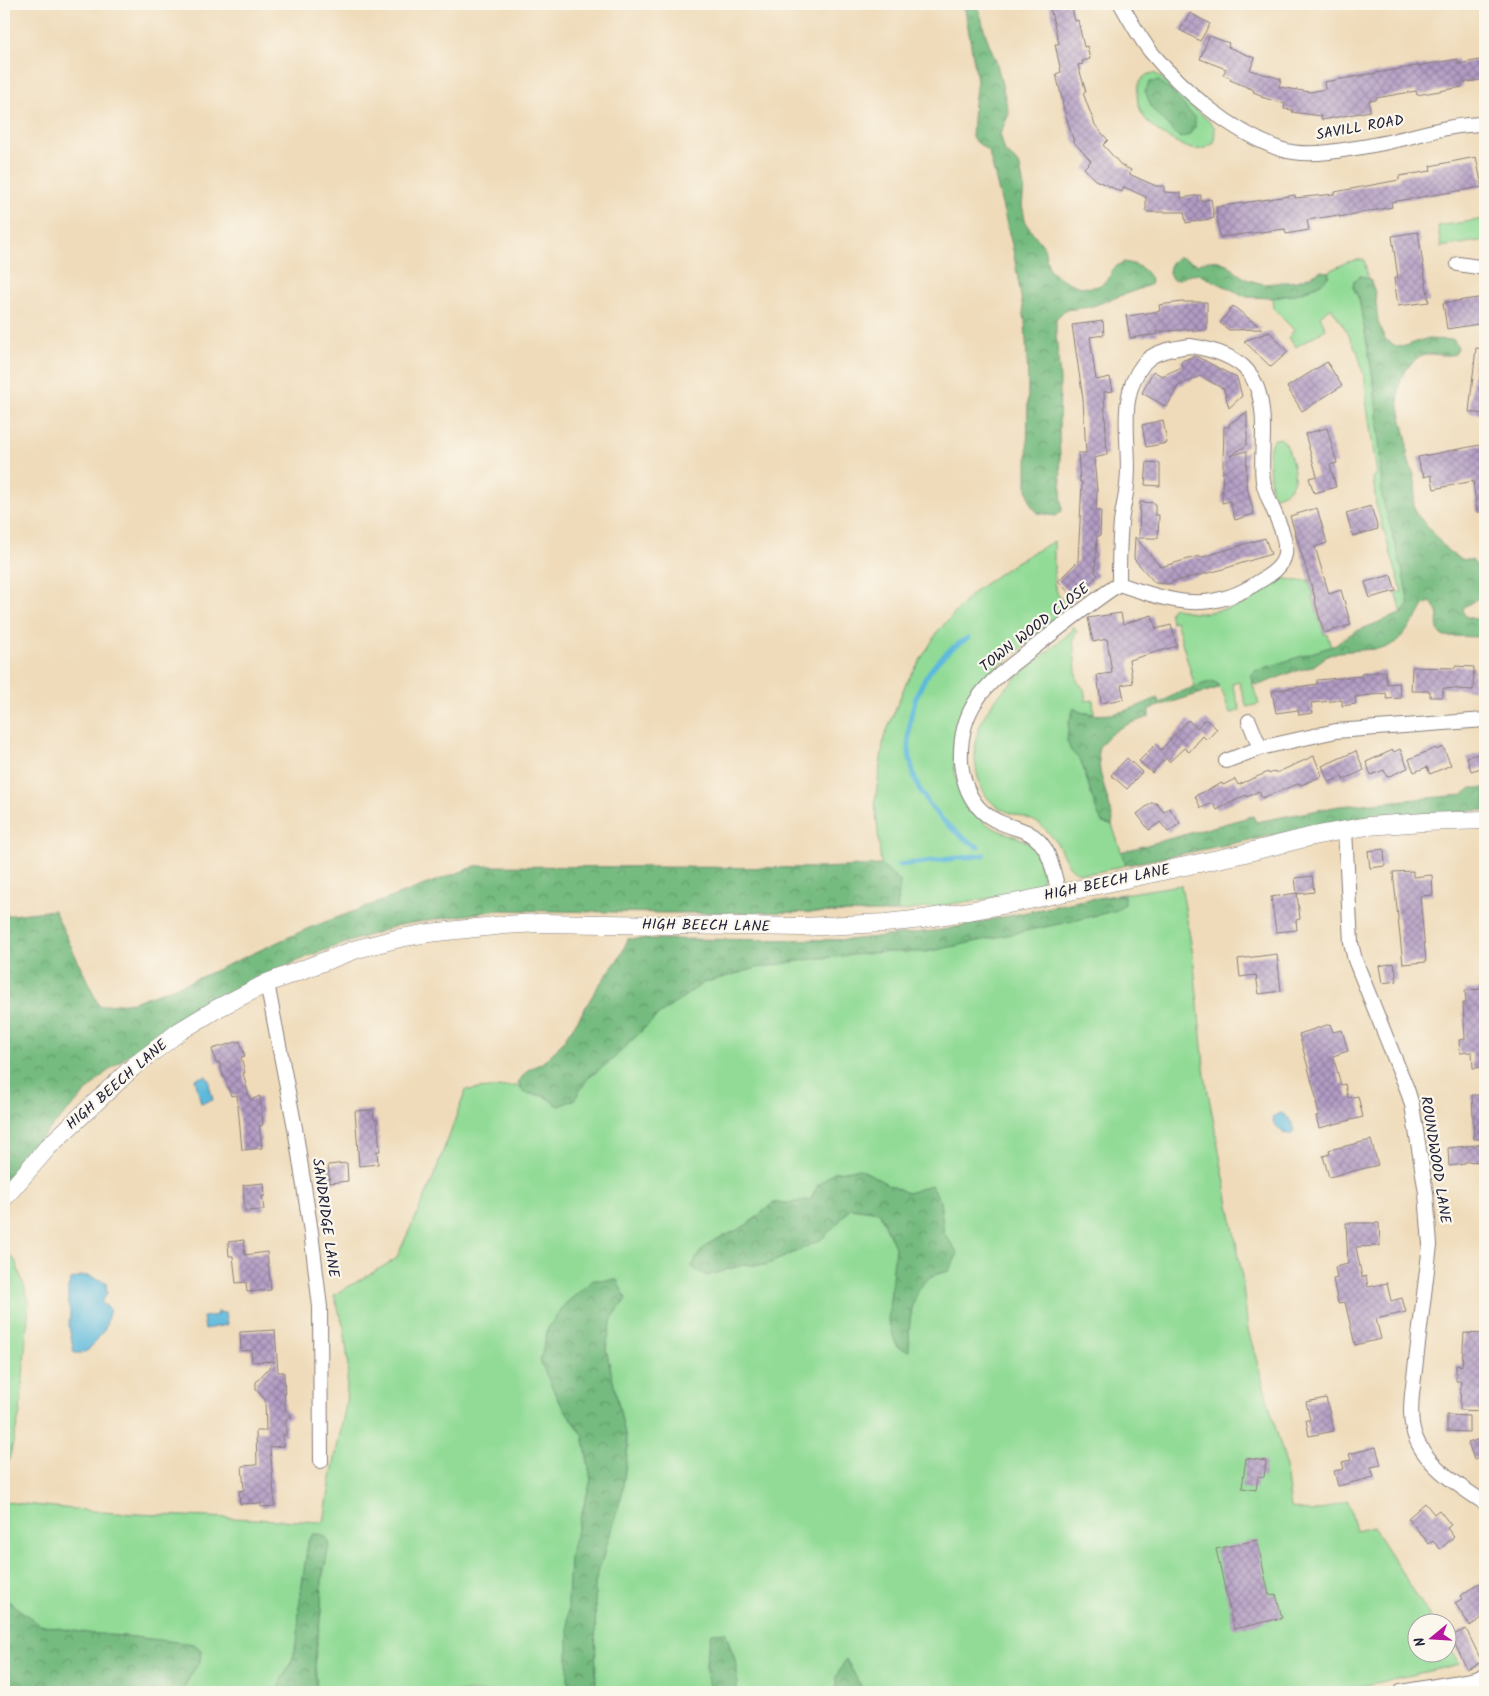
<svg xmlns="http://www.w3.org/2000/svg" width="1489" height="1696" font-family="Kalam,sans-serif">
<defs>
<pattern id="forest-crowns" width="20" height="18" patternUnits="userSpaceOnUse" patternTransform="scale(1.25)"><rect width="20" height="18" fill="#75bb7f"/><path d="M2 6a3 3 0 1 1 6 0M12 15a3 3 0 1 1 6 0" fill="none" stroke="#609869"/></pattern>
<pattern id="building-cross-hatch" width="8" height="8" patternUnits="userSpaceOnUse" patternTransform="scale(1.25)"><rect width="8" height="8" fill="#b29bc3"/><path d="M0 0l8 8M0 8l8-8" fill="none" stroke="#907ea0"/></pattern>
</defs>
<rect width="100%" height="100%" fill="#fbf7ec"/>
<filter id="ink" filterUnits="userSpaceOnUse"><feTurbulence type="fractalNoise" baseFrequency=".02" numOctaves="2"/><feDisplacementMap in="SourceGraphic" scale="10" xChannelSelector="R" yChannelSelector="G"/><feConvolveMatrix kernelMatrix="1 2 1 2 8 2 1 2 1" color-interpolation-filters="sRGB"/></filter>
<filter id="wash" filterUnits="userSpaceOnUse"><feTurbulence type="fractalNoise" baseFrequency=".0096" numOctaves="4" result="noise"/><feDisplacementMap in="SourceGraphic" scale="20" xChannelSelector="R" yChannelSelector="G"/><feGaussianBlur stdDeviation="1.12" result="paint"/><feColorMatrix in="noise" values="0 0 0 0 0 0 0 0 0 0 0 0 0 0 0 0 0 1.4 0 .05"/><feComposite in="paint" operator="in"/></filter>
<g filter="url(#wash)">
<rect width="100%" height="100%" fill="#efdbba"/>
<path fill="#92db96" stroke="#5a7e68" d="M1154,73C1168,81 1177,93 1189,104C1198,112 1207,118 1215,128L1214,143C1207,147 1201,151 1192,149C1186,148 1180,143 1174,141C1153,130 1133,114 1138,87C1140,79 1145,74 1154,73Z
M1485,219V240L1441,247L1438,226Z
M1364,259L1368,278L1361,276L1354,280L1353,287L1359,299L1374,383L1381,458L1409,604L1402,613L1396,593L1402,591L1376,505L1373,476L1377,475L1366,400L1365,381L1358,353L1346,330L1331,307L1320,316L1326,329L1296,347L1288,338L1294,330L1273,308L1272,298C1293,295 1314,292 1329,276L1328,272L1347,262Z
M1280,438C1286,442 1288,448 1290,455C1296,474 1299,488 1276,496L1272,493C1270,482 1266,448 1273,440Z
M1054,541V583L1058,595L1071,609L988,675C979,684 971,694 965,705C946,744 949,800 988,825C1002,834 1020,835 1032,846C1044,857 1050,878 1034,889C1030,891 1024,892 1019,894L897,912L899,881L881,865L875,802L884,738L906,683L939,630L976,590L1016,562Z
M1279,577L1296,581L1309,580L1314,596H1312L1324,634H1327L1333,653L1252,682L1259,704L1247,707L1239,682L1232,684L1240,710L1230,714L1223,693L1218,688L1197,694L1176,621L1172,622C1169,615 1168,612 1173,607L1193,613H1203L1236,607L1249,601Z
M1072,626L1075,628L1077,632L1073,639L1077,681L1084,689L1086,701L1093,700L1094,714L1079,712L1074,708L1071,751L1081,761L1102,823L1112,825L1126,865C1114,868 1101,872 1089,873C1068,875 1066,859 1058,845C1054,838 1047,831 1041,825C1024,813 1001,816 987,797C979,786 976,772 975,758C973,716 1000,692 1029,667C1044,655 1058,643 1073,630Z
M1181,885L1193,955L1205,1076L1241,1269L1248,1330L1285,1461L1291,1508L1313,1512L1348,1501L1356,1531L1373,1527L1434,1623L1416,1624V1654H1446L1447,1643L1460,1664L1335,1692H4V1502L113,1513L324,1522L332,1472L346,1404L348,1362L344,1328L334,1295L396,1259L432,1181L466,1090L540,1084L661,940H849L943,930L1084,900Z
M4,1249L15,1260L29,1301L20,1413L4,1481Z"/>
<path fill="url(#forest-crowns)" stroke="#4c6e5d" d="M964,4H978L985,33L997,64L1009,114L1000,134L1005,152L1015,160L1020,167L1024,189L1022,205L1026,224L1044,247L1049,270C1064,282 1092,298 1109,278C1110,277 1111,272 1112,271C1114,267 1120,264 1124,262C1138,265 1144,267 1151,279L1150,285L1090,307L1065,310L1056,319V334L1060,380L1059,432L1062,511L1056,516L1038,513L1031,505L1027,488L1028,380L1025,321L1013,249L989,152L972,138L974,104L977,80Z
M1159,81L1171,91L1195,118V127L1189,135L1180,138L1152,109L1145,91L1150,82Z
M1179,257L1198,264L1209,260L1219,261L1229,265L1237,273L1248,280L1264,284L1297,281L1311,276L1320,271L1328,272L1329,276L1321,284L1296,294L1272,298L1247,297L1199,274L1187,275L1179,279L1173,280L1169,274L1170,264Z
M1361,276L1370,279L1375,293L1378,322L1385,339L1394,345L1402,347L1425,339L1454,340L1458,347L1455,354C1442,358 1427,349 1416,359C1390,382 1398,406 1406,436C1408,443 1406,451 1408,458C1409,465 1413,470 1414,476C1415,481 1416,487 1415,492C1415,496 1413,502 1414,507C1415,515 1422,519 1427,525C1439,539 1450,562 1472,560C1482,570 1482,584 1480,597L1464,607L1463,611L1465,616L1474,619L1485,618V637L1442,636C1440,634 1438,631 1438,629C1435,617 1443,612 1430,602L1424,605L1418,616L1397,642L1385,648L1338,652L1327,656L1312,667L1292,672L1262,684L1256,685L1253,683L1251,675L1255,671L1336,645L1343,639L1354,632L1402,613L1409,604L1401,565L1382,497L1378,421L1374,383L1359,299L1353,287L1354,280Z
M1212,681L1218,684V688L1149,709V717C1127,724 1111,729 1098,749L1100,772L1113,819L1112,825L1102,823L1096,809L1081,761L1071,751L1067,741L1069,722L1074,708C1080,713 1085,713 1092,714C1116,717 1136,707 1157,698L1160,703L1177,693Z
M1471,788H1485V810L1364,817L1126,865L1121,852L1253,816L1256,822L1339,806L1462,795Z
M881,865L900,881L897,912L667,913L499,910L399,925L314,954L268,974L200,1006L150,1038L104,1074L43,1136L4,1183V916L54,910L99,1006L133,1002L192,981L309,928L476,866L824,868Z
M1123,895L1125,898V904L1117,910L1073,921L927,952H883L812,959L757,968L703,983L656,1017L611,1061L588,1078L574,1100L558,1106L545,1096L524,1093L518,1082L528,1070L542,1063L558,1048L578,1020L597,988L621,955L628,939L849,940L943,930L1084,900Z
M861,1169L887,1184L908,1193L931,1185L940,1201L944,1233L958,1253L949,1271C943,1273 935,1274 930,1277C909,1293 909,1327 909,1351L897,1347L888,1321L895,1247L879,1212L850,1208L837,1224L822,1239L789,1255L766,1265H743L706,1276L692,1267C704,1241 712,1242 735,1231C749,1225 761,1213 773,1203H791L811,1199L818,1185L834,1172Z
M593,1280H617L626,1299L612,1318L606,1349L628,1447L622,1495L595,1583L596,1692H568V1600L570,1555L591,1480L583,1435L558,1400L540,1361L548,1328L565,1304Z
M313,1534H320L327,1538L329,1546L322,1579L321,1612L315,1660L317,1692H279L281,1680L291,1664L298,1636L299,1607L308,1541Z
M4,1598L40,1625L87,1633L125,1636L194,1644L201,1650L200,1662L190,1676L182,1692H4Z
M725,1632L737,1665V1692H713C701,1675 707,1652 712,1633Z
M846,1659L864,1692H836V1677Z"/>
<path fill="#5db9db" stroke="#406e8b" d="M206,1076L210,1082L209,1084L213,1100L201,1103L195,1079Z
M1281,1113C1289,1117 1293,1122 1295,1131L1290,1136L1289,1134L1283,1133L1273,1122L1274,1116Z
M80,1276H89L106,1282L107,1293L101,1302L110,1309L105,1329L96,1341L88,1350L82,1353H74L69,1326L70,1312L68,1301V1288L71,1280Z
M218,1312L225,1313L227,1325L205,1329L203,1317L217,1315Z"/>
<g fill="none" stroke-linecap="round" stroke-linejoin="round">
<path stroke="#5db9db" stroke-width="5" d="M968,638C925,662 906,703 909,751C911,766 914,782 923,795C937,818 955,833 978,847
M899,865L984,855"/>
</g>
<g id="blocks">
<path fill="url(#building-cross-hatch)" d="M1049,4H1071L1075,21L1078,20L1084,47L1087,46L1090,59L1082,61L1083,64L1078,65L1086,92L1083,93L1095,125L1108,140L1103,145L1121,165L1131,170L1129,174L1156,186H1164V192L1181,193V198L1201,195V201L1211,199L1214,218L1186,223L1184,212H1146V197L1124,187L1122,192L1095,180L1084,168L1091,161L1074,142L1062,103H1063L1056,74L1061,72L1055,44H1059Z
M1190,13L1210,24L1200,41L1180,30Z
M1209,36L1229,43L1228,47L1255,58L1250,70L1281,79L1279,87L1310,92L1325,89L1324,82L1458,59V64L1485,59V79L1462,83V87L1445,90L1417,95L1416,91L1376,98V100L1369,101L1370,111L1322,120L1321,116L1292,112L1293,110L1284,109L1285,104L1261,97V95L1253,92L1254,90L1230,80L1231,78L1223,75L1226,69L1200,59Z
M1476,157L1482,187L1391,202L1392,207L1339,217V215L1307,220L1309,230L1286,234L1285,229L1220,237L1216,207L1295,195V198L1335,194V192L1399,180V176L1431,171L1430,166Z
M1418,232L1429,302L1398,306L1394,278H1398L1392,236Z
M1485,297V323L1447,329L1443,303Z
M1182,302H1207V330L1193,331V329L1155,332L1159,334L1130,338L1126,315L1128,316L1160,311L1159,305Z
M1233,306L1262,329L1229,330L1220,323Z
M1103,321L1104,335L1090,337L1096,380L1110,377L1113,391L1104,392L1107,455L1094,458L1097,491L1096,511H1101L1100,536H1097L1095,572L1098,575L1075,599L1058,581L1078,561L1082,482H1080L1078,453H1086L1083,399L1072,325Z
M1270,332L1288,352L1271,367L1244,341Z
M1476,348L1485,349V414L1469,412Z
M1196,356L1237,378L1242,396L1229,408L1224,389L1200,376L1178,386L1167,407L1142,393L1153,371L1162,376L1182,367L1181,361Z
M1327,362L1342,386L1302,411L1287,387Z
M1247,412V445L1230,456L1247,451L1246,484L1254,514L1235,520L1230,501L1222,503L1224,427H1229V424Z
M1163,420L1167,443L1146,447L1142,425Z
M1327,428L1337,463L1330,465L1336,487L1314,493L1309,478L1317,476L1305,434Z
M1485,444V512H1477L1473,481L1434,489L1431,475L1424,477L1423,472H1421L1418,457Z
M1147,462L1160,463V486L1145,485Z
M1140,502L1155,503V515H1159L1158,538H1139Z
M1371,506L1378,529L1353,536L1346,513Z
M1317,508L1327,543L1315,547L1329,594L1341,590L1351,625L1324,633L1314,598H1315L1290,516Z
M1135,537L1161,567L1199,556L1200,558L1265,538L1271,554L1220,570L1171,582L1170,584L1155,583L1134,559Z
M1391,575L1396,591L1370,598L1365,582Z
M1121,613L1123,624L1152,615L1156,629L1171,625L1177,646L1129,660L1133,683L1121,685L1124,699L1101,703L1097,675L1112,673L1107,639L1093,642L1088,618Z
M1455,666L1474,667L1473,690L1443,688V697H1430V691H1411L1412,667L1455,668Z
M1385,671L1387,684L1399,683L1401,698L1387,699L1386,693L1355,697L1356,704L1342,706V700L1311,703L1313,713L1299,715L1298,710L1276,713L1272,691L1317,684V680L1362,676L1361,674Z
M1205,719L1217,729L1207,740L1203,736L1189,752L1184,748L1169,762L1166,758L1152,773L1139,761L1156,744L1161,750L1188,720L1197,728Z
M1443,747L1451,765L1430,774L1427,767L1414,772L1409,759L1436,748L1437,750Z
M1400,749L1408,768L1387,777L1384,770L1371,775L1366,762L1393,750L1394,752Z
M1356,751L1364,770L1343,780L1342,777L1329,782L1322,766Z
M1485,752V767L1471,771L1467,757Z
M1314,756L1322,776L1301,785L1300,783L1262,798L1259,791L1247,797L1246,795L1217,810L1213,803L1201,808L1195,796L1222,783L1223,785L1235,779L1238,785L1268,772L1269,774L1275,771L1276,773Z
M1127,758L1142,772L1127,789L1111,775Z
M1151,803H1156L1164,812L1169,808L1180,823L1168,832L1160,822L1149,830L1137,814Z
M1384,849L1385,866L1370,868L1368,851Z
M1413,871V877L1432,875L1433,895L1420,896L1426,962L1403,964L1393,872Z
M1312,876L1314,892L1297,894L1295,878Z
M1297,893L1300,919L1296,920L1297,930L1276,932L1271,897Z
M1277,954L1281,991L1259,994L1256,975L1240,977L1238,959Z
M1394,963L1397,981L1382,983L1379,966Z
M1485,989V1067L1473,1068L1472,1052L1460,1053L1459,1040L1465,1039L1463,1003H1466L1465,990Z
M1330,1024L1333,1032L1342,1030L1348,1051L1333,1056L1341,1085L1345,1084L1348,1098L1358,1096L1363,1117L1319,1128L1316,1116L1319,1115L1316,1102L1317,1101L1299,1034Z
M240,1041L245,1056L241,1057L245,1073H243L250,1100L260,1096L263,1125L259,1126L262,1148L242,1150L237,1095L231,1096L225,1078H224L219,1062L216,1063L212,1049Z
M1472,1095H1485V1139H1474Z
M373,1110L374,1119H377L380,1151H377L378,1164L359,1166L355,1111Z
M1371,1140L1378,1165L1329,1177L1323,1156L1330,1154L1329,1150Z
M1485,1144V1161L1464,1162L1465,1164L1449,1166L1448,1148Z
M347,1163L348,1181L330,1183L328,1165Z
M264,1183L265,1196H262L264,1210L245,1211L243,1185Z
M1346,1223H1379L1380,1246L1356,1247L1362,1277L1366,1276L1368,1287L1387,1283L1391,1301L1402,1298L1406,1312L1376,1319L1381,1339L1355,1345L1345,1302L1338,1303L1333,1279L1337,1278L1335,1267L1348,1264Z
M244,1240L245,1255L267,1252L271,1290L247,1292L246,1282L236,1283L233,1256H229L228,1242Z
M275,1330L278,1372H284L285,1409L292,1416L286,1419V1435H283L284,1446L270,1447L275,1506L261,1507V1503L240,1504L239,1491L244,1490L242,1466L257,1465L256,1431H266L265,1400L256,1389V1382L275,1361L252,1362L251,1350L241,1351L240,1332Z
M1464,1333L1485,1334L1484,1411L1460,1410L1461,1381H1456V1365L1462,1366Z
M1326,1398L1334,1431L1309,1436L1306,1420H1310L1306,1402Z
M1447,1415L1469,1416V1432L1447,1431Z
M1485,1437V1455L1474,1459L1468,1443Z
M1376,1447L1381,1465L1371,1467L1374,1477L1338,1486L1334,1471L1344,1469L1342,1462L1351,1460L1349,1454Z
M1246,1458L1266,1461L1264,1477L1258,1476L1256,1490L1242,1488Z
M1425,1503L1434,1514L1439,1510L1451,1525L1447,1528L1454,1537L1440,1549L1433,1541L1429,1544L1408,1518Z
M1257,1540L1269,1595L1276,1594L1282,1618L1234,1629L1216,1549Z
M1479,1583L1485,1593V1616L1470,1626L1455,1603L1462,1599L1460,1596Z
M1466,1629L1482,1662L1467,1669L1451,1636Z"/>
</g>
</g>
<g filter="url(#ink)">
<use href="#blocks" fill-opacity="0" stroke="#887e7a" stroke-width="1"/>
<g fill="none" stroke-linecap="round" stroke-linejoin="round">
<defs>
<path id="minor" d="M1121,4C1130,20 1139,37 1151,52C1183,91 1232,132 1280,149C1295,154 1313,154 1329,152C1350,149 1372,146 1392,141C1423,134 1453,124 1485,124
M1458,264L1485,268
M1190,346C1245,354 1264,376 1263,432C1263,448 1261,465 1263,481C1267,504 1288,531 1285,554C1283,567 1270,575 1260,581C1210,615 1172,602 1119,584C1119,564 1119,543 1121,523C1122,510 1126,498 1127,485C1132,444 1115,399 1144,363C1154,351 1175,348 1190,346Z
M1249,721L1260,748
M1226,761L1260,748L1336,731L1485,720
M1345,830L1351,943L1355,960L1407,1089L1412,1105L1426,1193L1430,1245L1412,1394C1411,1406 1410,1417 1413,1429C1420,1462 1459,1486 1485,1503
M1059,893C1051,866 1051,839 1019,829C1006,825 993,821 982,811C969,799 963,781 961,763C960,742 964,719 976,701C990,680 1011,665 1031,650C1060,627 1089,604 1119,584
M267,983L295,1128L311,1232L320,1307L321,1461
M1401,1692L1471,1680L1485,1676"/>
<path id="tertiary" d="M4,1198L48,1147L133,1067L180,1031L218,1008L267,983L357,949L400,938L429,933L504,925L539,923L802,927L885,923L923,919L1024,901L1241,854L1313,836L1345,830L1368,826L1424,822L1485,820"/>
</defs>
<use href="#minor" stroke="#887e7a" stroke-width="16"/>
<use href="#tertiary" stroke="#887e7a" stroke-width="19"/>
<use href="#minor" stroke="#fff" stroke-width="14"/>
<use href="#tertiary" stroke="#fff" stroke-width="18"/>
</g>
</g>
<g text-anchor="middle" dominant-baseline="central" stroke-width="4.5" stroke-linejoin="round" paint-order="stroke">
<g font-size="15" fill="#22223b" stroke="#fbf7ec">
<text transform="translate(1360 128) rotate(-10)">SAVILL ROAD</text>
<text transform="translate(1035 628) rotate(-38)">TOWN WOOD CLOSE</text>
<text transform="translate(1107 883) rotate(-12)">HIGH BEECH LANE</text>
<text transform="translate(706 926) rotate(1)">HIGH BEECH LANE</text>
<text transform="translate(117 1085) rotate(-41)">HIGH BEECH LANE</text>
<text transform="translate(1435 1160) rotate(81)">ROUNDWOOD LANE</text>
<text transform="translate(325 1218) rotate(82)">SANDRIDGE LANE</text>
</g>
</g>
<rect width="1489" height="1696" fill="none" stroke="#fbf7ec" stroke-width="20"/>
<g transform="translate(1432 1638) rotate(252)"><circle r="24" fill="#fbf7ec" stroke="#a4a2a5"/>
<path d="M0-4L9 19L0 12L-9 19Z" fill="#b5179e"/>
<text y="-8" font-size="14" font-weight="bold" text-anchor="middle" fill="#22223b">N</text>
</g>
</svg>
